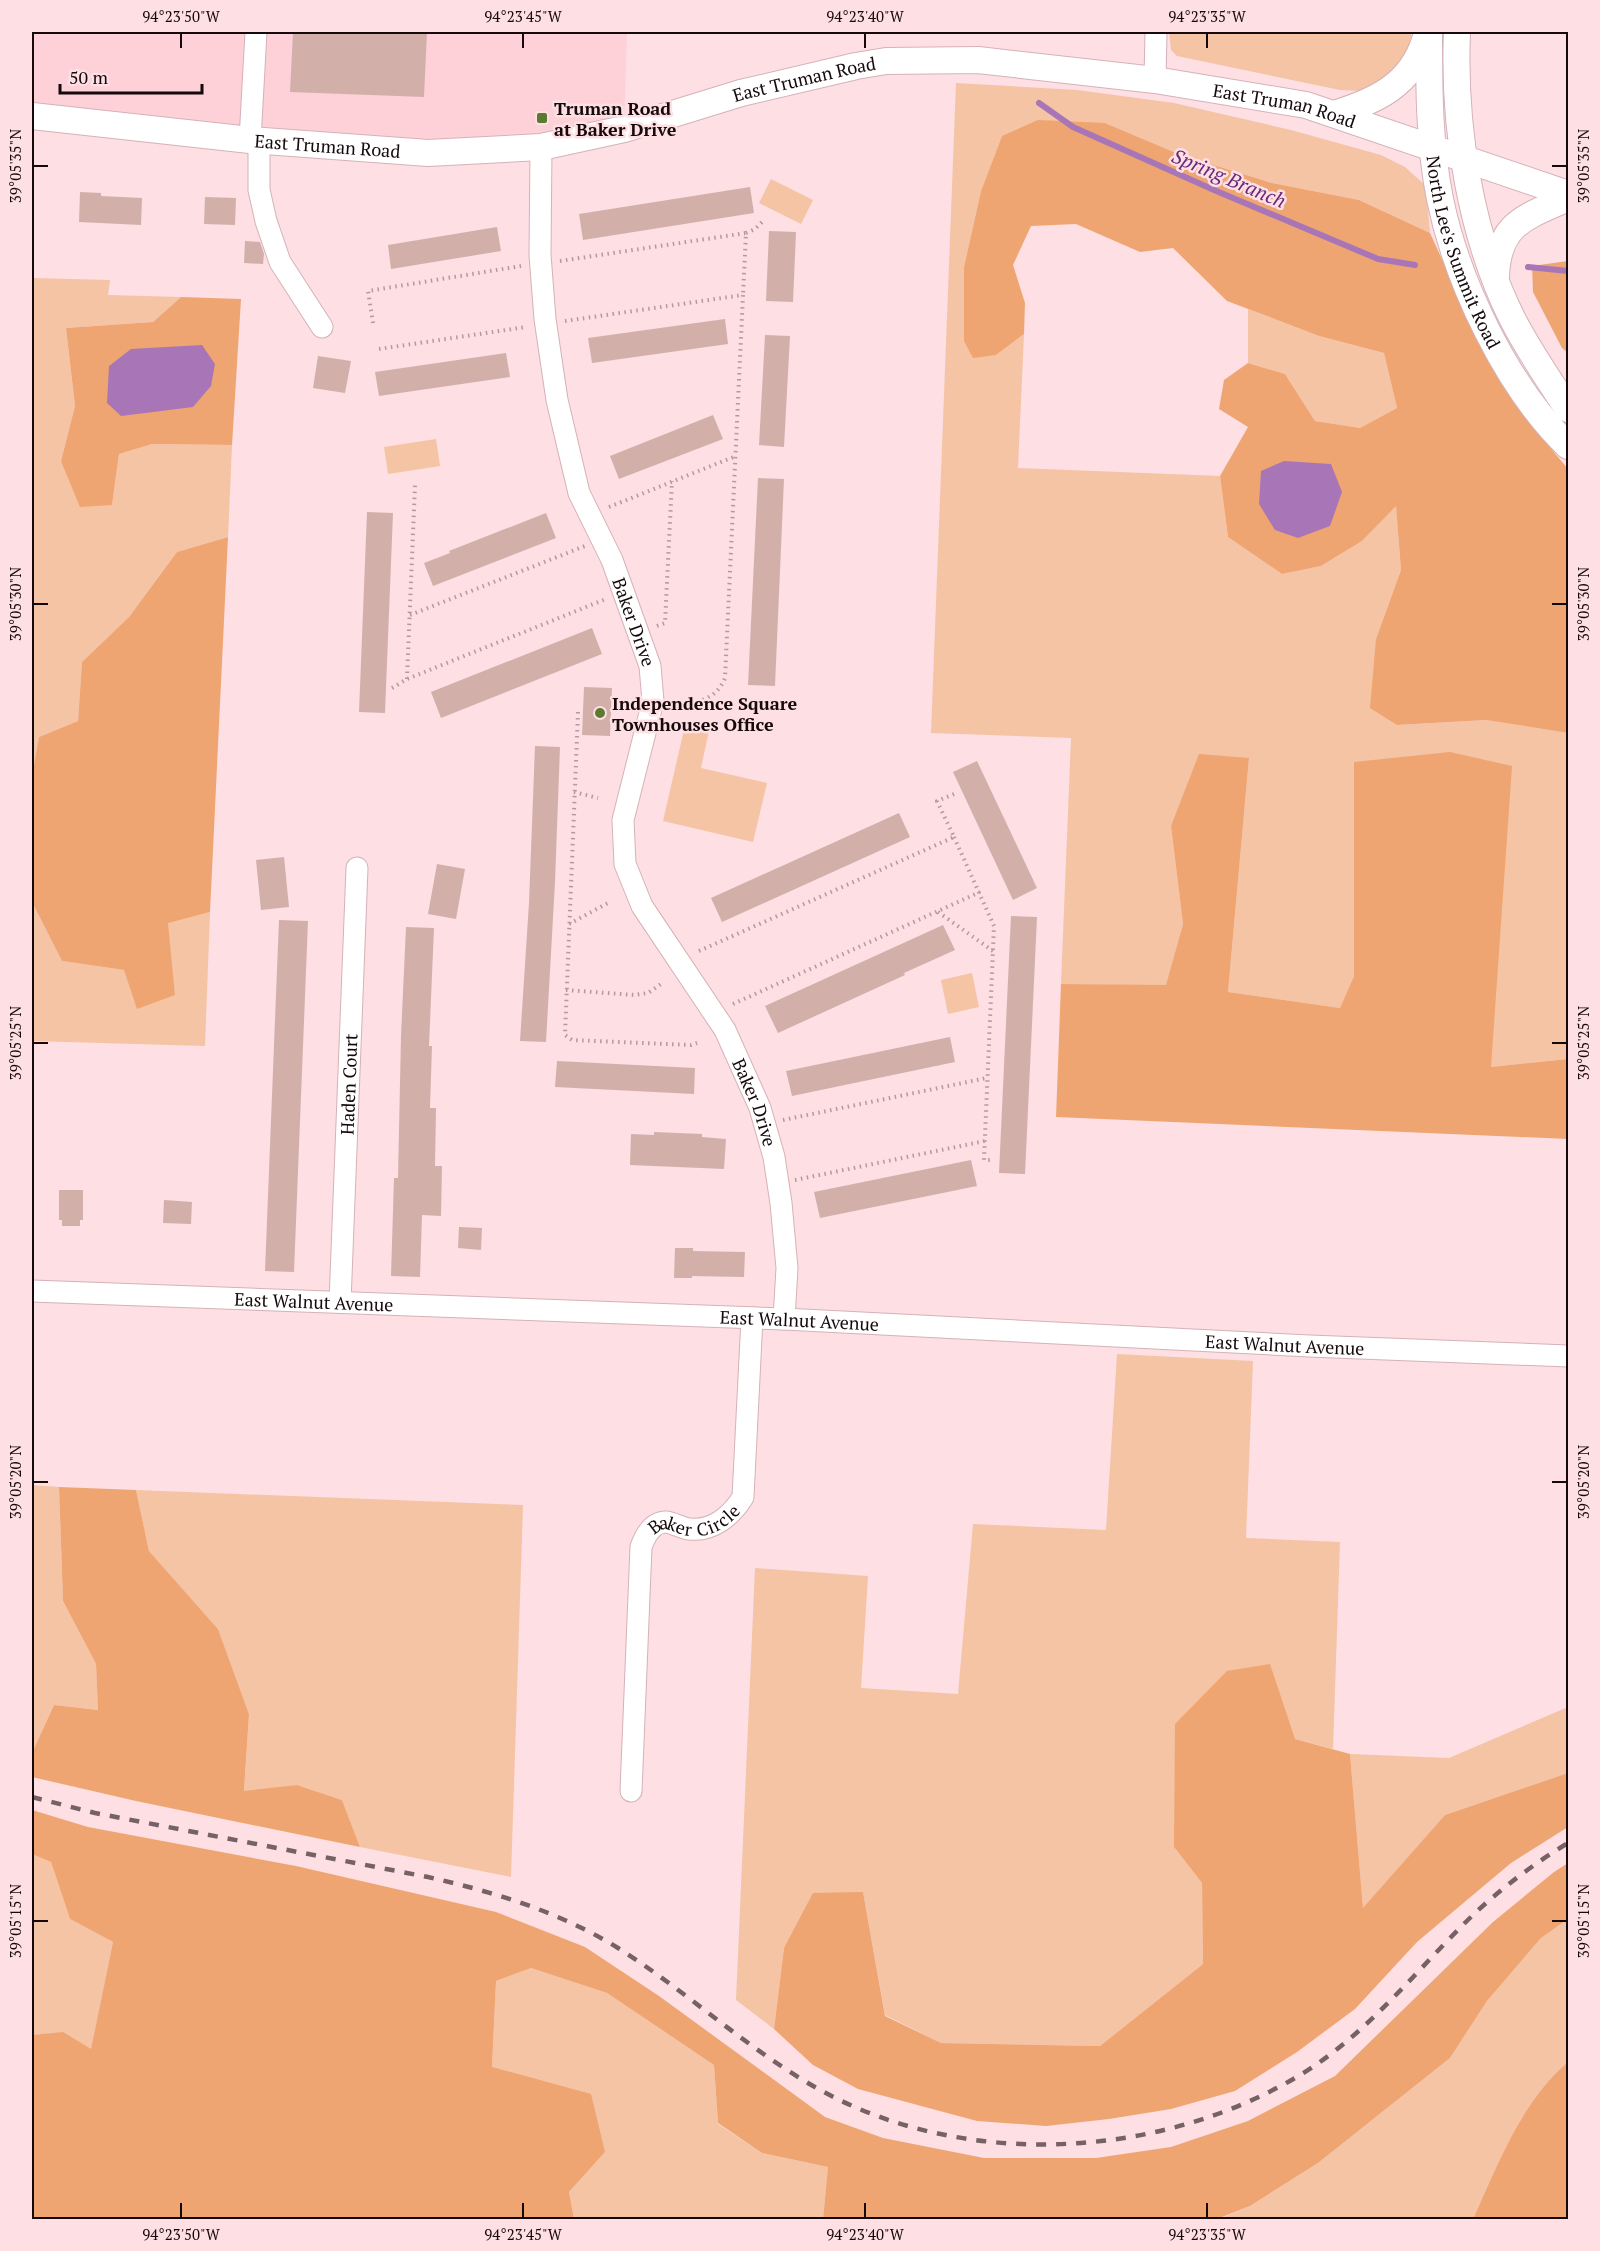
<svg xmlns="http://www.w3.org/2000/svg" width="1600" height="2251" font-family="'PT Serif',serif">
<rect width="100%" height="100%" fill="#fddfe4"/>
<path fill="#fed1d9" d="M32,32H627L624,129L541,147L32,118Z"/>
<path fill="#f4c4a4" d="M1169,32H1412L1407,55L1399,70L1364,91L1340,90L1177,56L1171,50Z
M956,83L1077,90L1174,103L1291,130L1381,155L1405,167L1426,186L1430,233L1359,200L1272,183L1181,155L1105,123L1002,136L981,191L964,267L996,355L1024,334L1018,468L1220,476L1228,537L1282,574L1321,566L1362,541L1396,505L1401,570L1376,639L1397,725L1486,720L1568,733V1059L1491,1067L1354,762V976L1340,1008L1228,992L1249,758L1171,826L1183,924L1166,986L1061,984L1071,738L931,733Z
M771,179L813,200L801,224L759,203Z
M32,278L110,280L108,295L181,297L153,322L66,328L75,406L61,461L112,505L119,454L152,444L232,445L228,537L177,552L129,617L82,662L78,721L39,737L32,776Z
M1248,309L1319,336L1384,353L1397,408L1360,428L1315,421L1285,374L1248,363Z
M436,439L440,466L388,474L384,447Z
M686,721L710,726L701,768L767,783L753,842L663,821Z
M32,902L62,961L124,970L175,995L167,922L210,912L205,1046L32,1041Z
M972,973L979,1007L948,1014L941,980Z
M1117,1354L1253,1361L1246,1538L1340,1542L1333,1749L1295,1739L1174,1847L1202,1883L1203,1964L1100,2046L941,2043L885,2015L863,1892L784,1948L774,2029L736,2000L755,1568L868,1576L861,1688L958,1694L973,1524L1106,1530Z
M32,1485L59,1487L63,1601L96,1664L98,1710L54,1705L32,1753Z
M136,1490L523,1505L511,1877L360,1847L342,1800L297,1785L244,1792L249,1714L218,1629L149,1551Z
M1568,1707V1773L1445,1815L1363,1909L1350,1754L1449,1758Z
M32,1854L51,1862L70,1919L113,1942L91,2050L63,2033L32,2035Z
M1568,1919V2062C1521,2102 1498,2164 1473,2219L1217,2220L1250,2206L1318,2163L1450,2058L1487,2001L1541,1938Z
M531,1968L607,1993L714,2065L718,2124L762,2153L828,2167L823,2219H574L569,2192L605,2152L492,2067L496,1981Z"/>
<path fill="#eea572" d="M1038,120L1105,123L1181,155L1272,183L1359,200L1430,233C1468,317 1508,400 1568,469V733L1486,720L1397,725L1370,708L1376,639L1401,570L1396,506L1362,541L1321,566L1282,574L1228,537L1220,476L1248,427L1219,409L1224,380L1248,363L1285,374L1315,421L1360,428L1397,408L1384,353L1319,336L1227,301L1173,248L1140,252L1076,224L1031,226L1013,265L1025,303L1024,334L996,355L973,358L964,341V267L981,191L1002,136Z
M1568,261V353L1562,348L1533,292L1532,266Z
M181,297L241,299L232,445L152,444L119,454L112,505L80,507L61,461L75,406L66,328L153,322Z
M228,537L210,912L168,923L175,995L137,1009L124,970L62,961L32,902V776L39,737L78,721L82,662L129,617L177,552Z
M1450,752L1512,766L1491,1067L1568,1059V1139L1056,1117L1061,984L1166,985L1183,924L1171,826L1199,754L1249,758L1228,992L1340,1008L1354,976V762Z
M59,1487L136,1490L149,1551L218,1629L249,1714L244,1791L297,1785L342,1800L360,1847L136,1801L32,1777V1753L54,1705L98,1710L96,1664L63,1601Z
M1270,1664L1295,1739L1350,1754L1363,1908L1445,1815L1568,1773V1827L1511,1863L1417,1942L1355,2009L1297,2052L1235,2091L1171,2109L1109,2119L1046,2126L977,2121L858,2089L813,2065L774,2029L784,1948L813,1893L863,1892L885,2016L941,2043L1100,2046L1203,1964L1202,1883L1174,1847L1175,1724L1227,1671Z
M32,1810L88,1827L296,1866L496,1912L585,1947L659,1996L825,2117L883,2138L984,2158H1096L1171,2147L1248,2121L1335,2076L1493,1922L1554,1872L1568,1863V1919L1541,1938L1487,2001L1450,2058L1318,2163L1250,2206L1217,2219H823L828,2167L762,2153L718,2123L714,2065L607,1993L531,1968L496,1981L492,2067L591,2094L605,2152L569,2192L574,2219H32V2035L63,2032L91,2049L113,1942L70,1919L51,1862L32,1854Z
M1568,2062V2219H1473C1498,2164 1521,2102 1568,2062Z"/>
<path fill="#a876b7" d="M202,345L215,364L211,386L193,407L121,416L107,403L109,366L131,349Z
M1284,461L1331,464L1342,492L1330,526L1298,538L1275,530L1259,504L1261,471Z"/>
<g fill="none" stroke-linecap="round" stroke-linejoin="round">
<path stroke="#a876b7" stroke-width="6" d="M1039,103L1073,127L1214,190L1378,259L1415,265
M1528,267L1568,271"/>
</g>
<path fill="#d2b0a9" d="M293,32H427L424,97L290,92Z
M750,187L754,213L583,240L579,214Z
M80,192L101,193V196L142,198L141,225L79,222Z
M205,197L236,198L235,225L204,224Z
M497,227L501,251L391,269L388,245Z
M769,231L796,232L793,302L766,301Z
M245,241L260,242L264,254L263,264L244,263Z
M725,319L728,344L592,363L588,338Z
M765,335L790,336L784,447L759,445Z
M506,353L510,377L379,396L375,372Z
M318,356L351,361L345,393L313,388Z
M713,415L723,439L619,479L610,456Z
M758,478L784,479L775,686L748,685Z
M367,512L393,513L385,713L359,712Z
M546,513L556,538L433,586L424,563L450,553L449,551Z
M592,628L602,654L441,718L431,692Z
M584,687L612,688L610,736L582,735Z
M535,746L560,747L555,882L546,1042L520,1041L529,903Z
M977,761L1037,888L1013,900L953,772Z
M899,813L910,837L722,922L711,898Z
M284,857L289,907L261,910L256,860Z
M437,864L465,869L456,919L428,914Z
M1011,916L1037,917L1025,1174L999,1173Z
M279,920L308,921L294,1272L265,1271Z
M943,925L955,950L904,973L905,975L778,1033L765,1006Z
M406,927L434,928L429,1046H432L430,1108H436L435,1166H442L441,1216L422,1215L420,1277L391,1276L394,1178H398L401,1036Z
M950,1037L955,1062L792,1096L786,1071Z
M557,1061L695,1068L694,1094L555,1087Z
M654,1132L702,1134V1137L726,1139L724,1169L630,1165L631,1134L654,1135Z
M971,1160L977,1186L820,1218L814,1192Z
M59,1190H83V1220H80V1226H62V1220H59Z
M164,1200L192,1202L191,1224L163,1223Z
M459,1227L482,1228L481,1250L458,1248Z
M675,1248H693V1251L745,1252L744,1277L692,1276V1278H674Z"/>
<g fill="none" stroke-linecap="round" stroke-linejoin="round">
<defs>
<g id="minor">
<path d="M1155,80L1156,32"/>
<path d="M250,140L256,32"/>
<path d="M259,140V190L266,221L280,262L322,327"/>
<path id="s1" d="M541,147L540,255L545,319L557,400L579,493L612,560L650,666L653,701L623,820L625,864L642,906L725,1030L760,1108L774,1157L781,1203L787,1268L784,1319"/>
<path id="s2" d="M32,1291L784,1319L1309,1346L1568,1356"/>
<path id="s3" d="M340,1302L357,868"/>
<path id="s4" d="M631,1791L641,1547C645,1536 652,1522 666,1522C674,1523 681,1528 689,1529C713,1532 732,1515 743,1497L752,1318"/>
</g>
<g id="major">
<path id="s5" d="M1429,32C1429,87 1429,145 1440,199C1457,282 1507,387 1568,446"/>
<path d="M1457,32C1453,126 1470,235 1513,320C1529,351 1549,380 1568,409"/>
<path d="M1334,114C1376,101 1411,85 1425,40"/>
<path id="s6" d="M32,116L250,140L428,153L541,147L624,129L741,93L856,66L886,61L978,60L1155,80L1306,105L1568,194"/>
<path d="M1496,276C1498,223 1526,217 1568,198"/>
</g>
</defs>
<use href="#minor" stroke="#d5b2b8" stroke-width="23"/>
<use href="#major" stroke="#d5b2b8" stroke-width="28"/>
<path stroke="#b29a9e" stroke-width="4" stroke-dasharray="1.5 4.5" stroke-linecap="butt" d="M746,233L755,229L765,219
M560,261L746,233L743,295
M565,321L743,295L725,678C715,702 695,703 672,704
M373,323L368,291L521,266
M379,349L526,327
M609,507L736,456
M410,615L585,546
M657,626L665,623L672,481
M407,679L415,485
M392,688L407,679L606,599
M578,712L565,1035L572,1040L691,1045L697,1043
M574,792L598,798
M954,837L994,926L984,1160H992
M938,912L993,951
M569,924L608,903
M699,951L954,837L937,801L954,794
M566,990L634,995L648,993L661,984
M733,1004L980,892
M783,1120L987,1078
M795,1180L985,1141"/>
<use href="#minor" stroke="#fff" stroke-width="21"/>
<use href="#major" stroke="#fff" stroke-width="26"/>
<path stroke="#766266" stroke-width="4.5" stroke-dasharray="10 10" stroke-linecap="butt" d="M32,1797L95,1813L428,1877C494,1892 560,1912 618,1948C688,1992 749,2051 822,2091C965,2169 1156,2159 1295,2078C1366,2037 1416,1970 1474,1914C1503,1887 1535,1863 1568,1843"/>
</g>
<path fill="none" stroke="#15090b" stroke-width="2" d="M181,33V48M523,33V48M865,33V48M1207,33V48M33,166H48M1552,166H1567M33,604H48M1552,604H1567M33,1043H48M1552,1043H1567M33,1482H48M1552,1482H1567M33,1921H48M1552,1921H1567M181,2203V2218M523,2203V2218M865,2203V2218M1207,2203V2218"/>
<g fill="#5d7b30" stroke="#fddfe4" stroke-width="2">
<rect x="536" y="112" width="12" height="12" rx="3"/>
<circle cx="600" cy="713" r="6"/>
</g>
<g text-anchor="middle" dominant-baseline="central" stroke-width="5" stroke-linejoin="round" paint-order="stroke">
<g font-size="18" fill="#15090b" stroke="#fddfe4">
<text stroke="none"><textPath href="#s6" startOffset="783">East Truman Road</textPath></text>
<text stroke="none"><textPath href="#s6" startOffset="1269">East Truman Road</textPath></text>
<text stroke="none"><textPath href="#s6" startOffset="297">East Truman Road</textPath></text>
<text stroke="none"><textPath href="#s5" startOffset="225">North Lee's Summit Road</textPath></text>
<text stroke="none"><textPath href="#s1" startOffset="490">Baker Drive</textPath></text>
<text stroke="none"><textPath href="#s3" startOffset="218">Haden Court</textPath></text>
<text stroke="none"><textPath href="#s1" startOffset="1012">Baker Drive</textPath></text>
<text stroke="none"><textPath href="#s2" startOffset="282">East Walnut Avenue</textPath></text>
<text stroke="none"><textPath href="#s2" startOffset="768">East Walnut Avenue</textPath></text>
<text stroke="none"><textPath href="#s2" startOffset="1254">East Walnut Avenue</textPath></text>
<text stroke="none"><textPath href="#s4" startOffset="312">Baker Circle</textPath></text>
</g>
<g font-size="18" font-weight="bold" fill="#15090b" stroke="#fddfe4" text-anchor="start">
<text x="554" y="108">Truman Road<tspan x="554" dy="21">at Baker Drive</tspan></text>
<text x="612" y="703">Independence Square<tspan x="612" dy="21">Townhouses Office</tspan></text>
</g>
<g font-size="20" font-style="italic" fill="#672979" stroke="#fddfe4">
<text transform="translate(1229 178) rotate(23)">Spring Branch</text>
</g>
</g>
<rect width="1600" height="2251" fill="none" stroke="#fddfe4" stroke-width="66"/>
<path d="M60 84v9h142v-9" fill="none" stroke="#15090b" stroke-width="3"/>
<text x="69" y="84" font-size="18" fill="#15090b" stroke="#fddfe4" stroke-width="4.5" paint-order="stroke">50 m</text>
<rect x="33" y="33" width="1534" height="2185" fill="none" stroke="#15090b" stroke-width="2"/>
<g font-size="15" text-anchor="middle" fill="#15090b">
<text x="181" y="22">94°23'50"W</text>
<text x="523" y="22">94°23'45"W</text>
<text x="865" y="22">94°23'40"W</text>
<text x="1207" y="22">94°23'35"W</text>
<text transform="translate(16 166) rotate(-90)" y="5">39°05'35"N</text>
<text transform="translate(1584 166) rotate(-90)" y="5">39°05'35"N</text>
<text transform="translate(16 604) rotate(-90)" y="5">39°05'30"N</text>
<text transform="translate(1584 604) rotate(-90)" y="5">39°05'30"N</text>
<text transform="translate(16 1043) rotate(-90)" y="5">39°05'25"N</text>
<text transform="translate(1584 1043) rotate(-90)" y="5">39°05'25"N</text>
<text transform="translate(16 1482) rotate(-90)" y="5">39°05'20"N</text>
<text transform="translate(1584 1482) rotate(-90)" y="5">39°05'20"N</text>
<text transform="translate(16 1921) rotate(-90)" y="5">39°05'15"N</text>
<text transform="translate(1584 1921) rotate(-90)" y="5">39°05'15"N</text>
<text x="181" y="2240">94°23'50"W</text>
<text x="523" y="2240">94°23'45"W</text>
<text x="865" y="2240">94°23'40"W</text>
<text x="1207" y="2240">94°23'35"W</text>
</g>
</svg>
